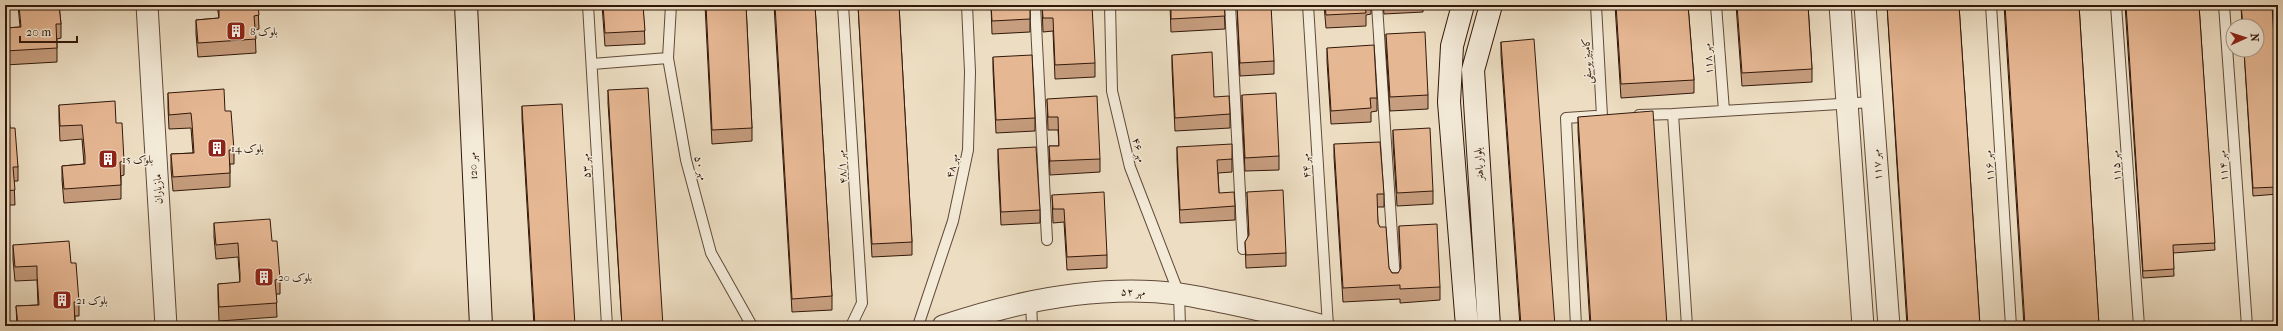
<svg xmlns="http://www.w3.org/2000/svg" width="2283" height="331" font-family="'IM FELL French Canon',Amiri,serif">
<rect width="100%" height="100%" fill="#eddec3"/>
<filter id="stains"><feTurbulence type="fractalNoise" baseFrequency=".005" numOctaves="4"/><feColorMatrix values="0 0 0 0 .2 0 0 0 0 .09 0 0 0 0 .02 0 0 0 .5 -.17"/></filter>
<radialGradient id="worn" r=".72"><stop offset=".6" stop-color="#630" stop-opacity="0"/><stop offset="1" stop-color="#630" stop-opacity=".3"/></radialGradient>
<g fill="none" stroke-linecap="round" stroke-linejoin="round">
<defs>
<path id="lane" d="M588,5L607,326
M671,5L668,58L686,160L711,253L752,326
M843,5L862,303L851,326
M1035,5L1047,240
M1110,5L1112,91L1130,167L1179,294L1180,326
M1230,5L1243,249
M1308,5L1328,326
M1377,5L1395,281
M1596,5L1602,116
M1716,5L1724,111
M1991,5L2011,326
M2116,5L2139,326
M2224,5L2247,326
M592,64L668,58
M1639,115L1673,114
M1031,301L1032,326
M918,326L953,221L968,150L970,72L967,5
M1576,326L1566,118L1595,116
M1687,326L1673,114L1872,102"/>
<path id="street" d="M147,5L166,326
M1840,5L1863,326
M1865,5L1889,326
M943,326C1017,301 1100,284 1179,294C1195,296 1211,300 1227,303C1260,310 1292,317 1324,326"/>
<path id="secondary" d="M466,5L481,326
M1463,5L1452,46L1449,102L1467,326
M1489,326L1473,70L1491,5"/>
</defs>
<use href="#lane" stroke="#604a38" stroke-width="12"/>
<use href="#street" stroke="#604a38" stroke-width="23"/>
<use href="#secondary" stroke="#31180a" stroke-width="24"/>
<use href="#lane" stroke="#f3ead8" stroke-width="10"/>
<use href="#street" stroke="#f3ead8" stroke-width="21"/>
<use href="#secondary" stroke="#f3ead8" stroke-width="22"/>
</g>
<path fill="#c69d7e" stroke="#31180a" d="M18,5H59L61,24V38L57,39V62L5,65V28L20,27Z
M217,5H258L259,29L255,30L256,53L198,57L196,34V20L219,18Z
M514,5H555L515,7Z
M602,5H643L645,44L605,46Z
M705,5H746L752,128V141L712,144Z
M774,5H815L832,296V310L792,312Z
M858,5H899L912,242V255L872,257Z
M991,5H1030V32L992,34Z
M1042,5L1095,63V77L1055,79L1053,31L1043,32Z
M1170,5H1224L1225,29L1171,32Z
M1237,5L1274,61V74L1240,76Z
M1324,5H1371V14L1366,15V26L1326,28Z
M1383,5H1423V12L1384,14Z
M1615,5H1688L1694,80V93L1621,98Z
M1736,5H1808L1812,69V82L1742,86Z
M1887,5H1959L1980,326H1907Z
M2004,5H2079L2099,326H2024Z
M2125,5H2199L2215,250L2173,253L2174,276L2143,278Z
M2241,5H2272L2278,103V194L2253,196L2244,50H2257V26H2242Z
M1386,34L1428,95V109L1390,111L1386,48Z
M1501,42L1555,326H1520L1501,55Z
M1327,48L1377,98V111L1371,112V122L1331,124L1327,61Z
M1172,55L1214,97L1230,114V128L1175,131L1172,68Z
M993,57L1035,118V131L996,133L993,70Z
M608,90L663,326H622L608,103Z
M168,93L225,111L234,150V164H230V187L173,191L171,169V154L193,153L191,128L169,129L168,108Z
M1242,95L1279,156V170L1245,171L1242,108Z
M1047,99L1100,159V172L1050,175L1049,146H1059L1058,130H1048Z
M59,105L116,123L124,161V175L121,176V199L64,203L62,180V166L84,164L82,139L60,141L59,119Z
M522,106L575,326H534L522,119Z
M5,107L18,167V181H14L15,205H5Z
M1578,117L1667,326H1590L1578,131Z
M1393,130L1433,191V204L1397,206L1393,143Z
M1334,144L1384,194V207H1377L1378,223L1389,268L1392,273H1398L1401,269L1399,239V226L1440,287V300L1400,303V299L1343,302L1334,157Z
M1177,147L1232,159V172L1218,173L1219,193L1235,206V220L1180,223L1177,160Z
M998,149L1040,210V223L1001,225L998,162Z
M1247,192L1286,253V266L1246,268L1245,242L1249,236Z
M1052,195L1107,255V268L1067,270L1064,222L1053,223Z
M214,223L272,241L280,279V294H276L277,317L219,321L218,298V284L240,283L238,257L216,259L214,237Z
M13,245L71,263L79,302V316H75V326H17L16,306L38,305L37,280L15,281L13,260Z"/>
<path fill="#e6b793" stroke="#31180a" d="M19,5H59L61,24H56L57,48L5,51V28L21,27Z
M219,5H258L259,15L254,16L256,39L198,43L196,20L219,18Z
M603,5H643L645,31L605,33Z
M706,5H746L752,128L712,130Z
M775,5H815L832,296L792,299Z
M858,5H899L912,242L872,244Z
M991,5H1030V19L992,21Z
M1042,5H1092L1095,63L1055,65L1053,18H1043Z
M1171,5H1224L1225,16L1171,19Z
M1237,5H1271L1274,61L1240,63Z
M1325,5H1365L1366,13L1326,15Z
M1616,5H1688L1694,80L1621,84Z
M1737,5H1808L1812,69L1742,73Z
M1887,5H1959L1980,326H1908Z
M2005,5H2079L2099,325L2083,326H2025Z
M2126,5H2199L2215,243L2173,245L2174,269L2143,271Z
M2241,5H2272L2278,103V187L2253,188L2244,50H2257V26H2243Z
M1425,32L1428,95L1390,97L1386,34Z
M1534,39L1555,326H1521L1501,42Z
M1374,45L1377,98H1370L1371,108L1331,111L1327,48Z
M1212,52L1214,97L1229,96L1230,114L1175,118L1172,55Z
M1032,55L1035,118L996,120L993,57Z
M648,88L663,326H622L608,90Z
M224,89L225,111H231L234,150H229L230,173L173,177L171,154L194,153L192,123L191,113L169,115L168,93Z
M1276,93L1279,156L1245,158L1242,95Z
M1097,96L1100,159L1050,161L1049,146H1059L1058,117H1048L1047,99Z
M115,101L116,123H122L124,161L120,162L121,185L64,189L62,166L85,164V156L82,125L60,126L59,105Z
M562,104L575,326H535L522,106Z
M8,106L10,128H15L18,167H13L15,190L5,191V107Z
M1653,111L1667,326H1591L1578,117Z
M1430,128L1433,191L1397,193L1393,130Z
M1380,142L1384,194H1377L1378,223L1380,227H1386L1389,268L1392,273H1398L1401,268L1399,226L1437,224L1440,287L1400,289V285L1343,288L1334,144Z
M1232,144V159L1217,160L1219,193L1234,192L1235,206L1180,210L1177,147Z
M1036,147L1040,210L1001,212L998,149Z
M1283,190L1286,253L1246,255L1245,242L1249,235L1247,192Z
M1104,192L1107,255L1067,257L1064,209H1053L1052,195Z
M270,219L272,241H277L280,279L275,280L277,303L219,307L218,284L240,282V274L238,243L216,245L214,223Z
M69,241L71,263H76L79,302H74L75,325L65,326H18L16,306L39,305L37,275V266L15,267L13,245Z
M732,324V326H698Z"/>
<defs>
<symbol id="building-square" viewBox="-11 -11 22 22"><rect x="-9" y="-9" width="18" height="18" rx="4" fill="#8f2418" stroke="#f3ead8"/><path d="M-4-6H4V6H1V3H-1V6H-4ZM-2.5-4.3h1.7v1.8h-1.7ZM.8-4.3h1.7v1.8H.8ZM-2.5-1h1.7V.8h-1.7ZM.8-1h1.7V.8H.8Z" fill="#fff"/></symbol>
</defs>
<g fill-rule="evenodd">
<use href="#building-square" x="225" y="20" width="22" height="22"/>
<use href="#building-square" x="206" y="137" width="22" height="22"/>
<use href="#building-square" x="97" y="148" width="22" height="22"/>
<use href="#building-square" x="253" y="266" width="22" height="22"/>
<use href="#building-square" x="51" y="289" width="22" height="22"/>
</g>
<g text-anchor="middle" dominant-baseline="central" stroke-width="3" stroke-linejoin="round" paint-order="stroke">
<g font-size="11" fill="#31180a" stroke="#f3ead8" text-anchor="start">
<text x="250" y="31">بلوک 8</text>
<text x="231" y="148">بلوک 14</text>
<text x="122" y="159">بلوک 15</text>
<text x="278" y="277">بلوک 20</text>
<text x="76" y="300">بلوک 21</text>
</g>
<g font-size="11" fill="#31180a" stroke="#f3ead8">
<text transform="translate(1708 59) rotate(-94)">مهر ۱۱۸</text>
<text transform="translate(1587 61) rotate(-93)">کامبیز یوسفی</text>
<text transform="translate(1139 150) rotate(76)">مهر ۴۶</text>
<text transform="translate(1479 164) rotate(-94)">بلوار باهنر</text>
<text transform="translate(1877 165) rotate(-94)">مهر ۱۱۷</text>
<text transform="translate(473 166) rotate(-93)">مهر 120</text>
<text transform="translate(586 166) rotate(-93)">مهر ۵۳</text>
<text transform="translate(952 166) rotate(-78)">مهر ۴۸</text>
<text transform="translate(1306 166) rotate(-93)">مهر ۴۴</text>
<text transform="translate(1989 166) rotate(-94)">مهر ۱۱۶</text>
<text transform="translate(2116 166) rotate(-94)">مهر ۱۱۵</text>
<text transform="translate(2223 166) rotate(-94)">مهر ۱۱۴</text>
<text transform="translate(842 167) rotate(-94)">مهر ۴۸/۱</text>
<text transform="translate(701 168) rotate(76)">مهر ۵۰</text>
<text transform="translate(158 189) rotate(-93)">مازیاران</text>
<text transform="translate(1133 292) rotate(2)">مهر ۵۲</text>
</g>
</g>
<rect width="2283" height="331" fill="none" stroke="#eddec3" stroke-width="20"/>
<rect x="6" y="6" width="2271" height="319" fill="none" stroke="#31180a" stroke-width="2"/>
<rect x="10" y="10" width="2263" height="311" fill="none" stroke="#31180a"/>
<g transform="translate(2245 38) rotate(87)"><circle r="19" fill="#f3ead8" stroke="#a59686"/>
<path d="M0-3L7 15L0 10L-7 15Z" fill="#8f2418"/>
<text y="-6" font-size="11" font-weight="bold" text-anchor="middle" fill="#31180a">N</text>
</g>
<path d="M20 36v6h57v-6" fill="none" stroke="#31180a" stroke-width="2"/>
<text x="26" y="36" font-size="12" fill="#31180a" stroke="#f3ead8" stroke-width="3" paint-order="stroke">20 m</text>
<rect width="100%" height="100%" filter="url(#stains)"/>
<rect width="100%" height="100%" fill="url(#worn)"/>
</svg>
